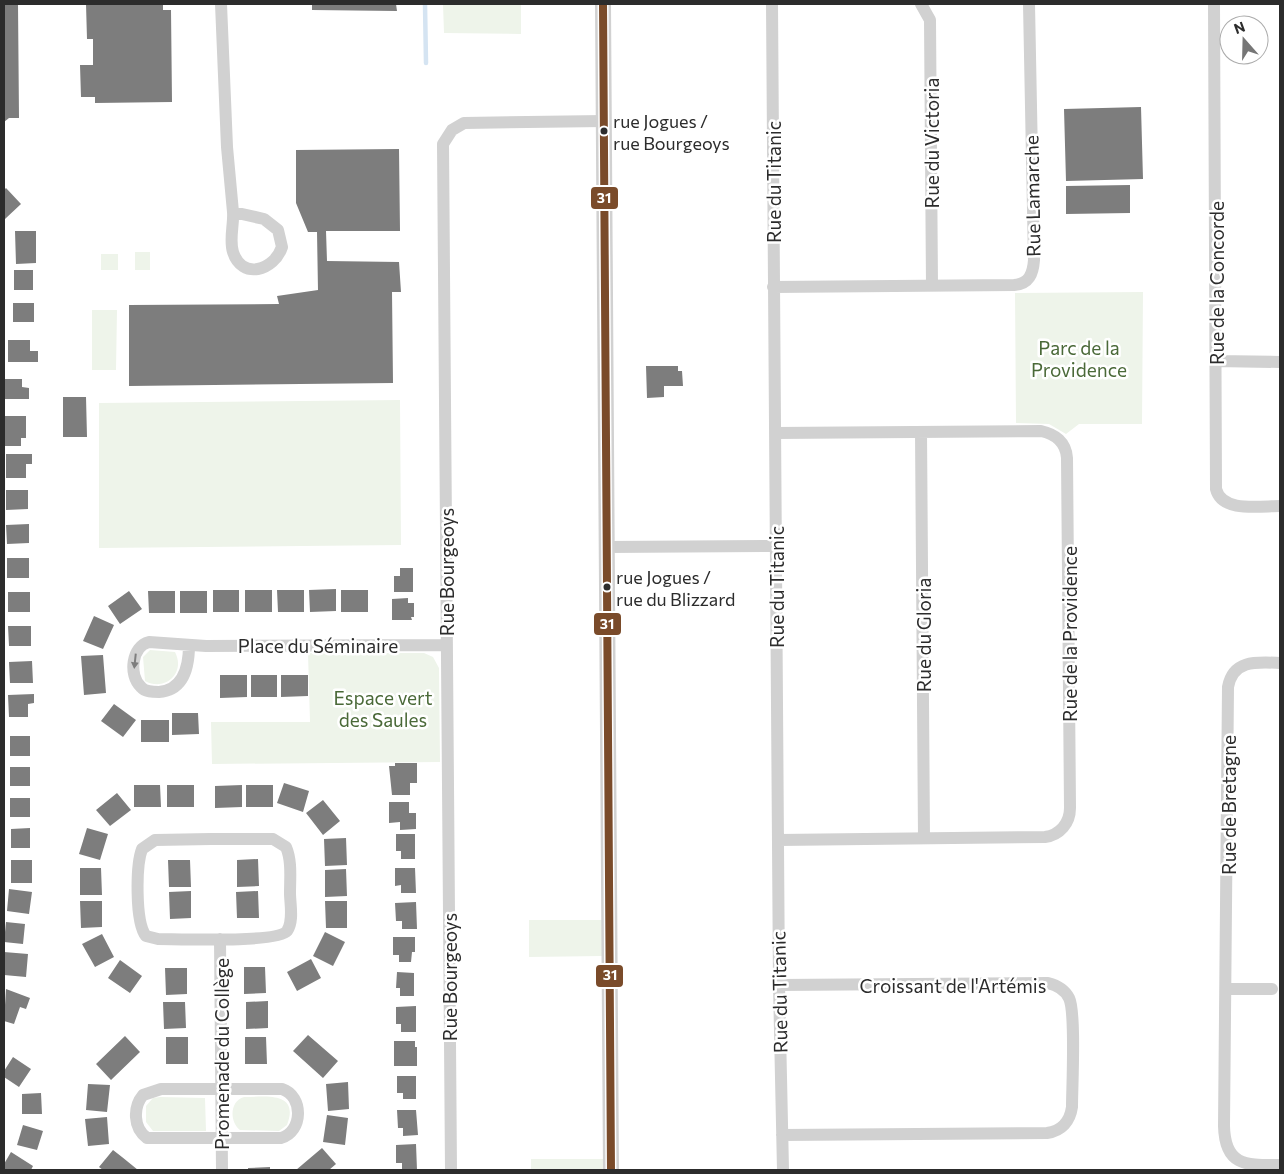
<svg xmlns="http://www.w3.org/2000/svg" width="1284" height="1174" font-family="Commissioner,sans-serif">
<rect width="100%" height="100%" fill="#fff"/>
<path fill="#eef4ea" d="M443,4H521V34L444,33Z
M150,252V270H135V252Z
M101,254H118V270H101Z
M1143,292L1142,424H1079L1066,434L1049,424L1016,423L1015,293Z
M92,310H117L116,370H92Z
M400,400L401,545L99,548V403Z
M150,650L175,652C186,673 165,692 145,681L143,657Z
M308,653H424L433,657L439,668L440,762L212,764L211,722H310Z
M529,920H602V956L529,957Z
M160,1097L205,1098L206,1131H153L146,1122V1106L153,1098Z
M244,1097C265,1097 300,1091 287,1125L279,1131L240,1130C229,1121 230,1101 244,1097Z
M531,1159H603V1170H531Z"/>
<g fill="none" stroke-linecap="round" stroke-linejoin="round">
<path stroke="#d5e4f2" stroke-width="4.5" d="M425,4L426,63"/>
</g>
<path fill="#7d7d7d" d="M4,4H18L19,118H9L4,122Z
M86,4H163V10H171L172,102L95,103V97H81L80,65H93V39H87Z
M312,4H396L397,11L312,10Z
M1141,107L1143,179L1066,181L1064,109Z
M399,149L400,231H326L327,261L399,262L401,292H392L393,383L129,386V305L279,304L277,296L318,290L317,232H308L296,203V150Z
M1130,185V213L1066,214V186Z
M6,188L21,204L5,219L4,190Z
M15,231H36V263L16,264Z
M14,270H33V290H14Z
M13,303H34V322H13Z
M8,340H30V351H38V362H8Z
M646,366H678V371H682L683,386H664V397L647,398Z
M4,379H22V387L29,388V399H4Z
M63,397H86L87,437H63Z
M4,416H26V438H21V446H4Z
M6,454H32V464H26V478H6Z
M6,490H28V509L6,510Z
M29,524V543L7,544L6,525Z
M7,558H29V578H7Z
M400,568H413V592H394V576H400Z
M336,589V611L310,612L309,590Z
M213,590H239V612H213Z
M245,590H272V612H245Z
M277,590H304V612H278Z
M341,590H368V612H341Z
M129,591L142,609L120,624L108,606Z
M148,591H175V613H149Z
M180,591H207V613H180Z
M8,592H30V612H8Z
M408,598V603H414V617H411L412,620H392V599Z
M94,616L114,625L103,649L83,641Z
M8,626H31V646H9Z
M103,655L106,693L84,695L81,656Z
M32,661L33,683H10L9,662Z
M220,675H247V697L220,698Z
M251,675H277V697H251Z
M281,675H308V696L281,697Z
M34,694V703L28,704V717H9L8,695Z
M114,704L136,720L123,737L101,721Z
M172,713H198L199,734L172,735Z
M141,720H169V742H141Z
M10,736H30V756H10Z
M395,763H417V783H410V795H392L389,766H395Z
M10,767H30V786H10Z
M284,783L309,791L303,812L277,803Z
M134,785H160L161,807H134Z
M167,785H194V807H167Z
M242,785V807L215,808V786Z
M246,785H273V807H246Z
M117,793L131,810L110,826L96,810Z
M10,798H30V817H10Z
M323,800L340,821L323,835L306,813Z
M389,802H409V813H416V829L400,830V822L389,823Z
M30,828V848H11V829Z
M87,828L108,834L100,860L79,854Z
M396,834H415V859H401V851H396Z
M346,838L347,865L325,866L324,839Z
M258,859L259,886L237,887V860Z
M11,860H32V883H11Z
M168,860H190L191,887H169Z
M80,868H101L102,895H80Z
M395,868H415L416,893H401V885L395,886Z
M346,869L347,896L325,897V870Z
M9,889L32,892L29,914L7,911Z
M191,891V918L170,919L169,892Z
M258,891L259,918H237L236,892Z
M80,901H102V927L81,928Z
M325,901H347V928H326Z
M416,902L417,929H402V921H396L395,903Z
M6,922L25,924L23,944L4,942Z
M325,932L345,942L333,966L313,956Z
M102,934L114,957L95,967L82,944Z
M393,937H415V952H412L411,962H399V955H393Z
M4,952L28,954L26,977L4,975Z
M311,959L321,978L297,991L287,972Z
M120,960L142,976L130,993L108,978Z
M244,967H265L266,993L244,994Z
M165,968H187V994L166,995Z
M397,972L414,973V996H400V988H396Z
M6,989L30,998L26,1009L20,1007L14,1024L4,1021Z
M268,1001V1028L246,1029V1002Z
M163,1002H185L186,1028L164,1029Z
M416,1006V1032H401V1024H396V1007Z
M308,1035L338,1061L323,1078L293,1051Z
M125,1036L140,1052L111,1080L96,1064Z
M166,1037H188V1064H166Z
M245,1037H266L267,1064H245Z
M394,1041H415V1047H417V1066H394Z
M13,1057L31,1069L19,1087L4,1077V1071Z
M397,1076H416V1099H403V1093H397Z
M348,1082L349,1109L328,1111L326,1084Z
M88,1084L110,1085L107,1112L86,1110Z
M41,1093L42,1114H22V1094Z
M397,1110H416L418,1135L403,1136V1128H398Z
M327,1115L348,1118L345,1145L323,1142Z
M107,1117L109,1144L88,1146L85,1119Z
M23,1125L43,1131L37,1150L17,1145Z
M416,1144L417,1170H402V1163H396V1145Z
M322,1148L336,1164L329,1170H296Z
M113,1150L122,1157L138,1170H103L99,1167Z
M11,1152L33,1166L31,1170H4V1164Z
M270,1167V1170H248V1168Z"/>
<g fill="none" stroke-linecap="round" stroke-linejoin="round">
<path stroke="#d1d1d1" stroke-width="12" d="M221,4L227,147L233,212
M772,4L779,985L783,1170
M921,4L930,20L932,286
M1214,4L1216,489C1222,513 1260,506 1280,506
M233,212L264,219L278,230L282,247C274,271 242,280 233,252C229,240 234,224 233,212Z
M773,287L1014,285C1029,284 1033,274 1034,260L1029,4
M1216,361L1280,362
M921,432L924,837
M775,433L1041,431C1055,434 1066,442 1067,458L1070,808C1070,823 1060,835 1045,837L778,840
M607,547L775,546
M189,645C189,666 184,690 159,692C153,692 145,692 141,687C128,675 132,646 149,642L206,646L447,645
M1280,663C1258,662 1233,659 1228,687L1224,1126C1225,1167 1247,1165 1280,1165
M211,839H273L286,847C292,861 290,878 290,893C290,904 294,921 287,931C277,943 178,939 158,939L146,936C135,922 136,865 142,849L155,840Z
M220,939L222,1170
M779,985L1048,983C1056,985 1065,990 1069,998C1076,1012 1072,1087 1072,1107C1070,1121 1062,1131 1047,1133L782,1135
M1227,989H1272
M161,1089H282C304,1096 303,1132 281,1138H147C133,1128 133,1107 143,1095Z
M451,1170L443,144L452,130L464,123L604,121"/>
<path stroke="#d1d1d1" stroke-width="16" d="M603,4L611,1170"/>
<defs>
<path id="bus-1" d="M603,4L611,1170"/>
</defs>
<use href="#bus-1" stroke="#fff" stroke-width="11"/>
<use href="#bus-1" stroke="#7a4b2a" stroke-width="8"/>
</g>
<defs><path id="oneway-solid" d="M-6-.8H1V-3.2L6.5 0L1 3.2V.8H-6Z" transform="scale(1.25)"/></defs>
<use fill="#7e7e7e" href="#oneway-solid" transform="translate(135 661) rotate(96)"/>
<g fill="#2c2c2c" stroke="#fff" stroke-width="2">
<circle cx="604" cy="131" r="4.5"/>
<circle cx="607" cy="587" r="4.5"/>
</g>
<g text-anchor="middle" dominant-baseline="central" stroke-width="5" stroke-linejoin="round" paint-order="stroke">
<g font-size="18" fill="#2c2c2c" stroke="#fff" text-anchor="start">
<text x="613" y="121">rue Jogues /<tspan x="613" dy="22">rue Bourgeoys</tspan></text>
<text x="616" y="577">rue Jogues /<tspan x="616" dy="22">rue du Blizzard</tspan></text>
</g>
<g font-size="19" fill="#2c2c2c" stroke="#fff">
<text transform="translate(931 143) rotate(-90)">Rue du Victoria</text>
<text transform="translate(773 182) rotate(-90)">Rue du Titanic</text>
<text transform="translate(1032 196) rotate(-91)">Rue Lamarche</text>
<text transform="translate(1216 283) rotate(-90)">Rue de la Concorde</text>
<text transform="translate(446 572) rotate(-90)">Rue Bourgeoys</text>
<text transform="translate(776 587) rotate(-90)">Rue du Titanic</text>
<text transform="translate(1069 634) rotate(-90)">Rue de la Providence</text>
<text transform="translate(923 635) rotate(-90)">Rue du Gloria</text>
<text x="318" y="645">Place du Séminaire</text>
<text transform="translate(1228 805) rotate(-90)">Rue de Bretagne</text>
<text transform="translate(449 977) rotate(-90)">Rue Bourgeoys</text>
<text x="953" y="985">Croissant de l'Artémis</text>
<text transform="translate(779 992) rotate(-91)">Rue du Titanic</text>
<text transform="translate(221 1054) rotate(-90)">Promenade du Collège</text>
</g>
<g font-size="19" fill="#4a6938" stroke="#fff">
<text x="1079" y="347">Parc de la<tspan x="1079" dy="22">Providence</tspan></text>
<text x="383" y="697">Espace vert<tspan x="383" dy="22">des Saules</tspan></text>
</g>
</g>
<g stroke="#fff" stroke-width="2">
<rect x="590" y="186" width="29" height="24" rx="5" fill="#7a4b2a"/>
<rect x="593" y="612" width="29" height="24" rx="5" fill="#7a4b2a"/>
<rect x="595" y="964" width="29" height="24" rx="5" fill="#7a4b2a"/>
</g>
<g font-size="14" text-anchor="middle" font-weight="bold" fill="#fff">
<text x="604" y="203">31</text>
<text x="607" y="629">31</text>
<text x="610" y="980">31</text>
</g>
<rect width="1284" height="1174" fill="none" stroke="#2c2c2c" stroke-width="10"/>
<g transform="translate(1244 40) rotate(340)"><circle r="24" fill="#ffffff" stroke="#ababab"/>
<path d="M0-4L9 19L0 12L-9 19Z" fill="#767676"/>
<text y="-8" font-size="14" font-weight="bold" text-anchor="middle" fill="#2c2c2c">N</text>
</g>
</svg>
